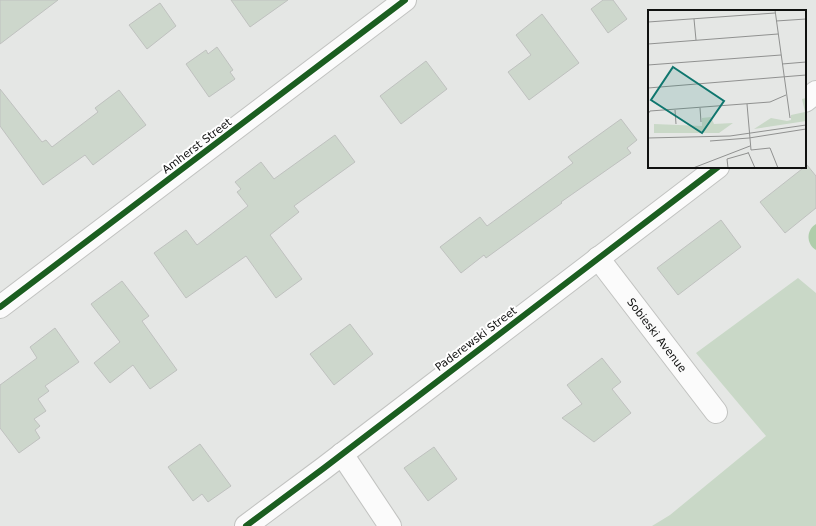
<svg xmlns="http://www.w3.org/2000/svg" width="816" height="526" font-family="'DejaVu Sans',sans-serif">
<rect width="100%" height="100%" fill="#e5e7e5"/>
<path fill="#c9d8c7" d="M798,278L816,293V526H652L670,515L766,436L696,353Z"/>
<path fill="#aecdaa" d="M816,224V250C806,244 806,230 816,224Z"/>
<path fill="#cdd7cc" stroke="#bfc1bf" d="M0,0H58L0,44Z
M231,0H288L250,27Z
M603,0H613L627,19L608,33L591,9Z
M160,3L176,26L147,49L129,25Z
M542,14L579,63L529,100L508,72L531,55L516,35Z
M217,47L233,70L230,72L235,79L209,97L186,64L206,50L208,54Z
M426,61L447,89L401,124L380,96Z
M0,89L42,142L46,140L52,147L98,112L95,108L119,90L146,125L93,165L85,155L43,185L0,126Z
M621,119L637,140L627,148L631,153L561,202L562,203L486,258L484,255L461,273L440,247L480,217L487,226L573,163L568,157Z
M335,135L355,162L294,206L299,212L270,235L302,279L276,298L246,256L186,298L154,253L186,230L197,245L248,206L237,192L241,189L235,182L261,162L274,179Z
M807,165L816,176V208L785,233L760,202Z
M721,220L741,247L678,295L657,268Z
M122,281L149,316L142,321L177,370L150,389L133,365L110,383L94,363L120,342L91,304Z
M350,324L373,354L334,385L310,354Z
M55,328L79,362L45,386L49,391L38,399L46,411L34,419L40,426L35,430L40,438L19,453L0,428V385L37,358L30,347Z
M602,358L621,382L612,389L631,413L594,442L562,418L582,404L567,385Z
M200,444L231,486L208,502L202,494L193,501L168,467Z
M434,447L457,479L428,501L404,468Z"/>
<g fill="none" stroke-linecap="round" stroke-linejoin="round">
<defs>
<g id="minor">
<path d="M805,101L816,92"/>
<path id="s1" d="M598,258L716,412"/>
<path d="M0,307L405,0"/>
<path d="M342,454L390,526"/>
<path d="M246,526L324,468L718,167"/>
</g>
</defs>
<use href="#minor" stroke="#c2c3c1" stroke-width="24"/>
<use href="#minor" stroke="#fbfbfb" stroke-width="22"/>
<defs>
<path id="cycleway" d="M0,307L405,0
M246,526L324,468L718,167"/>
</defs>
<use href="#cycleway" stroke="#fff" stroke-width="8"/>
<use href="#cycleway" stroke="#1b5e20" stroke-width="6"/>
</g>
<g text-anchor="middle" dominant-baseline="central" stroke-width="4" stroke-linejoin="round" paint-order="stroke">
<g font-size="11" fill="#101110" stroke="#fff">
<text transform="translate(197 146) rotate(-37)">Amherst Street</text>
<text stroke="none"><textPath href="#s1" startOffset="97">Sobieski Avenue</textPath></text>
<text transform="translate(476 339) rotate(-37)">Paderewski Street</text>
</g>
</g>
<g transform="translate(648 10)">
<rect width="158" height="158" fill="#e5e7e5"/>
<path d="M158,88V111L106,119L123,108L139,111L143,110V105L157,102L154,89ZM63,107L66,114L85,113L71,123H6V114L54,116V108Z" fill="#c9d8c7"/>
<path fill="none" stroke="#909190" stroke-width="1" d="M127,0L142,108M46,9L48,30M128,11L158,9M0,12L127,3M0,34L130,24M134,54L158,52M0,55L133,45M0,78L158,65M99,94L103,140L122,138L130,158M52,98L53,112M27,100L28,114M0,104L2,101L122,92L138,85M0,128L82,126L158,115M62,131L101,128L158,119M100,142L107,158M45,158L102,136M80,158L79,149L100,143"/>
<path fill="#0f766e" fill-opacity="0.15" stroke="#0f766e" stroke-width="2" d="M25,57L76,91L54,123L3,90Z"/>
<rect width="158" height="158" fill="none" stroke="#101110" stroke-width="2"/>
</g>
</svg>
